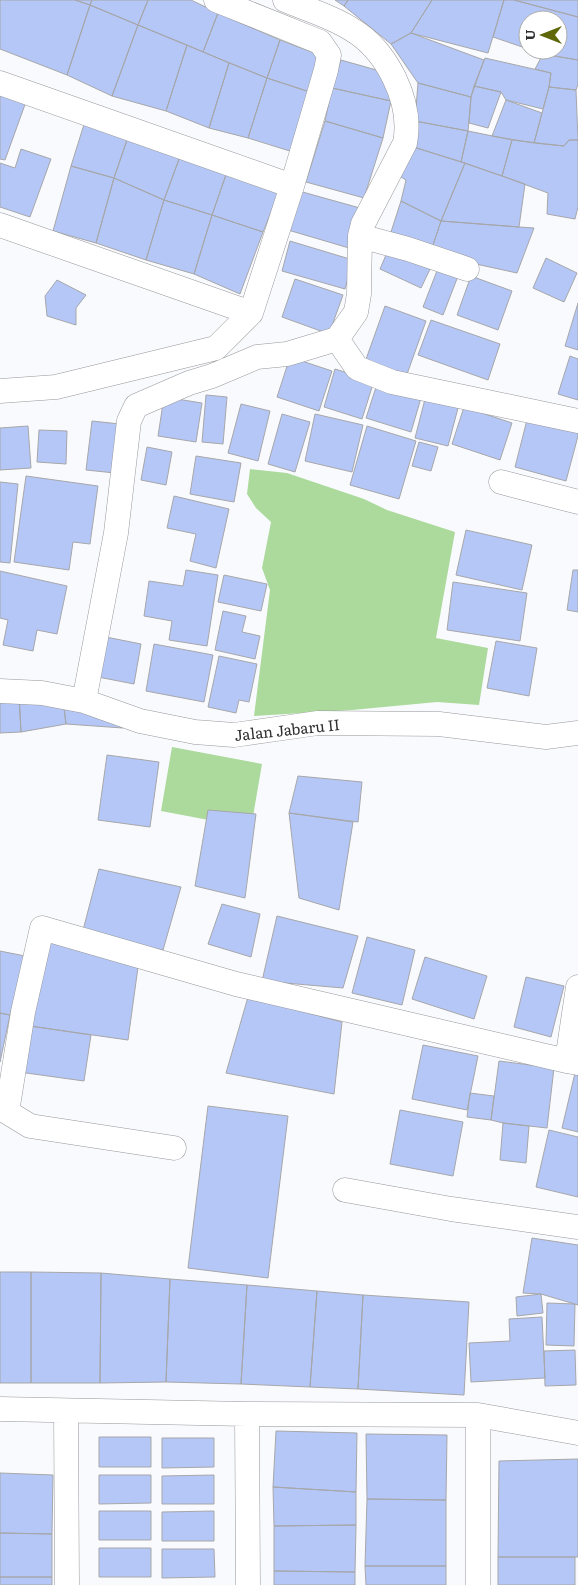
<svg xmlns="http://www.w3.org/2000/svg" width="578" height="1585" font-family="Literata,serif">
<rect width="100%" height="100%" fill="#f9fafd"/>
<path fill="#abda9c" d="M250,469L287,473L364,499L387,510L455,532L436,638L488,648L479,705L437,702L352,710L254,716L270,590L262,568L271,522L256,508L247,494Z
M172,747L262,764L251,828L161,811Z"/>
<path fill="#b5c7f6" stroke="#a6a7aa" d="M0,0H75L90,5L67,75L0,49Z
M75,0H92L90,5Z
M92,0H148L138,25L90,5Z
M148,0H191L218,13L203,52L138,25Z
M335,0H348L344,6Z
M348,0H432L411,33L391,44L344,6Z
M432,0H504L488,53L411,33Z
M504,0H514L578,17V60L543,54L530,50H558V20H528V49L493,37Z
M514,0H578V17Z
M90,5L138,25L112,96L67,75Z
M218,13L280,40L267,78L203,52Z
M138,25L187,45L166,111L112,96Z
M411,33L484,60L471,97L418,83L391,44Z
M280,40L322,56L313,93L267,78Z
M187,45L229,63L209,128L166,111Z
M543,54L578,60V84L576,90L549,87L551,73L535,69Z
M485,58L551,73L549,87L543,109L506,100L501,92L474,86Z
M341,60L387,73L391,101L332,88Z
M229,63L267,78L248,138L209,128Z
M267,78L313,93L293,152L248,138Z
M418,83L471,97L468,131L415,121Z
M474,86L501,92L488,128L469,123L471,97Z
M549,87L576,90L578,140H569L564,146L534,143Z
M332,88L391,101L383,138L325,121Z
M0,90L27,99L5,160L0,159Z
M506,100L542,113L534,143L492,136Z
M86,118L129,134L114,178L71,166Z
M325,121L383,138L364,198L306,182Z
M415,121L468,131L461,162L407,145Z
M468,131L512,140L502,176L461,162Z
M129,134L182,151L164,200L114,178Z
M512,140L564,146L569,140H578V207L575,219L547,214L548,193L502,176Z
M407,145L465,163L441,221L401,201L406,180L396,174Z
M21,149L51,159L30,217L0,207V163L15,168Z
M182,151L228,169L212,215L164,200Z
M465,163L525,184L519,227L441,221Z
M71,166L114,178L96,243L53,231Z
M228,169L281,187L263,232L212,215Z
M114,178L164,200L146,260L96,243Z
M299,191L360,208L349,248L288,230Z
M164,200L212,215L194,274L146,260Z
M401,201L441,221L430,254L390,235Z
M212,215L263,232L240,294L194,274Z
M441,221L519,227L534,228L517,273L430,254Z
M290,241L353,260L345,289L282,271Z
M389,248L431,267L421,288L380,269Z
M546,258L577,273L564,302L533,288Z
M440,263L460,271L443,315L423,307Z
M471,276L512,291L498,330L457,315Z
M295,279L343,295L329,334L282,317Z
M57,280L86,295L76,308V325L47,316L45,296Z
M578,303V350L565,346Z
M385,306L426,321L406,377L365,362Z
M431,320L500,344L488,380L418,355Z
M570,356L578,359V400L558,394Z
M290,357L332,371L319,411L277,397Z
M335,369L374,381L362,419L324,407Z
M377,384L421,398L411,432L366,418Z
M206,395L227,397L223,444L202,442Z
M164,397L202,403L196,442L158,436Z
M425,399L458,408L448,446L415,438Z
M241,404L270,411L258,461L228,453Z
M464,407L512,423L500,460L452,444Z
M282,414L310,422L295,472L268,464Z
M315,414L363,425L352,472L305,461Z
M528,416L578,429V436L566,481L515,467Z
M92,421L120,424L115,473L86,470Z
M28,426L31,468L0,470V428Z
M367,426L416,441L399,499L350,485Z
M39,430L67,431L66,464L37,462Z
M419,442L438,447L431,471L412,466Z
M147,447L172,452L166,485L141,480Z
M196,456L241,463L234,502L190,494Z
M26,476L98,486L90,544L73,542L69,570L14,562Z
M0,482L18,484L10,563L0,562Z
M174,496L229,509L216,568L190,561L196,534L167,528Z
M466,530L532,545L522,590L456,575Z
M186,570L218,575L207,646L169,640L172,621L144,616L149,581L183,586Z
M573,570H578V612L567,610Z
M0,571L67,586L57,634L37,630L33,651L3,645L8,620L0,618Z
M224,575L267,584L261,611L218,602Z
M453,582L527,593L520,641L447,630Z
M223,611L246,616L242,632L260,636L255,659L215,650Z
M106,637L141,644L134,684L98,677Z
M496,641L537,648L529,696L487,688Z
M154,644L213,655L204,702L146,691Z
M219,656L257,664L249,702L239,700L236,713L208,707Z
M19,695L63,700L66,724L21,732Z
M19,695L21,732L0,733V696Z
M63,700L120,717L123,728L66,724Z
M107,755L159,762L150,827L98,820Z
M298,776L362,782L358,822L289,813Z
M208,810L256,814L245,898L195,886Z
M289,813L353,822L339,910L299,898Z
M99,869L181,887L163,950L82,934Z
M222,904L260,914L251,957L208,944Z
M277,916L358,936L343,988L262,981Z
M367,937L415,950L402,1005L352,993Z
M46,942L139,960L128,1040L30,1026Z
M0,951L25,956L10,1015L0,1013Z
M425,957L487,976L474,1019L412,999Z
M526,977L564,986L551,1037L514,1027Z
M248,997L342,1022L334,1094L226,1073Z
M0,1013L10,1015L0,1062Z
M30,1026L91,1035L84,1081L19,1072Z
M423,1045L478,1056L467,1110L412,1099Z
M499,1061L554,1068L547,1128L503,1123L491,1120Z
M575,1073H578V1132L562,1128Z
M470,1093L494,1096L491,1120L467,1117Z
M208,1106L288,1116L268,1278L188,1268Z
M400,1110L463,1122L453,1176L390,1164Z
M503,1123L529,1126L526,1163L500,1160Z
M549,1130L578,1137V1197L536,1187Z
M532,1238L578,1245V1305L541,1294L523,1293Z
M0,1272H31V1383H0Z
M31,1272L101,1273L100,1383H31Z
M101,1273L170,1279L166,1382L100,1383Z
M170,1279L247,1285L241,1384L166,1382Z
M247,1285L317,1291L310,1387L241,1384Z
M317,1291L363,1295L358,1389L310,1387Z
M541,1294L543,1313L517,1316L516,1297Z
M363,1295L469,1302L464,1395L358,1389Z
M547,1303L575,1304L574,1346L546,1345Z
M542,1317L545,1378L471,1382L469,1343L510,1341L509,1319Z
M575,1350L576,1385L545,1386L544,1351Z
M276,1431L357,1433L356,1492L273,1487Z
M366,1434L447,1435L446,1500L367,1499Z
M99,1437H151V1467H99Z
M162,1438H214V1467L162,1468Z
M578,1459V1557H498L499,1461Z
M0,1473L53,1475L52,1534L0,1533Z
M99,1475H151V1503L99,1504Z
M214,1475V1504H162V1476Z
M273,1487L356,1492V1525L274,1526Z
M367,1499L446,1500V1566H365Z
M99,1511H151V1540H99Z
M214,1511V1541H162V1512Z
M356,1525L355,1572L274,1571V1526Z
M0,1533L52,1534V1577H0Z
M99,1548H151V1577H99Z
M162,1549H214L215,1577L162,1578Z
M498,1557H575V1585H498Z
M365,1566H446V1585H366Z
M274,1571L355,1572V1585H274Z
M0,1577H52V1585H0Z"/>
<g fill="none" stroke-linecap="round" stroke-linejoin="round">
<defs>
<path id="street" d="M0,83L292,186
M0,225L251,313
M360,236L408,249L467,269
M337,339L357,368L392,382L578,421
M0,391L56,387L216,348L251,313L292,186L326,70L329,55L320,42L216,0
M501,482L578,502
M0,691L42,693L84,701L140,721L195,732L234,735L318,723L439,724L546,737L578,733
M84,701L116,533L129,421L136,406L189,383L212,376L257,357L287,354L337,339L356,312L359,294L360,236L363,224L405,143C413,102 387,50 351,29C331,16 306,9 285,0
M578,987L567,1061L578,1063
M174,1148L30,1126L7,1112L23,1012L42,928L236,984L567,1061
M345,1190L451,1209L578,1227
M0,1409L247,1414L478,1415L578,1433
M66,1411L67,1585
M247,1414L248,1585
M478,1415V1585"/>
</defs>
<use href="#street" stroke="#97989b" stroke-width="25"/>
<use href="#street" stroke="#fff" stroke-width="24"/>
</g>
<g text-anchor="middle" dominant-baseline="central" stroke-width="4.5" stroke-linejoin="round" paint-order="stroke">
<g font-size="15" fill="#2f2f30" stroke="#fff">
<text transform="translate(287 729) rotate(-6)">Jalan Jabaru II</text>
</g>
</g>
<g transform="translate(543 35) rotate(270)"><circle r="24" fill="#ffffff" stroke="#acacac"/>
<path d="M0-4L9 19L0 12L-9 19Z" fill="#5e670a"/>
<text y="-8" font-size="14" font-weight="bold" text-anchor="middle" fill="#2f2f30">U</text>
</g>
</svg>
